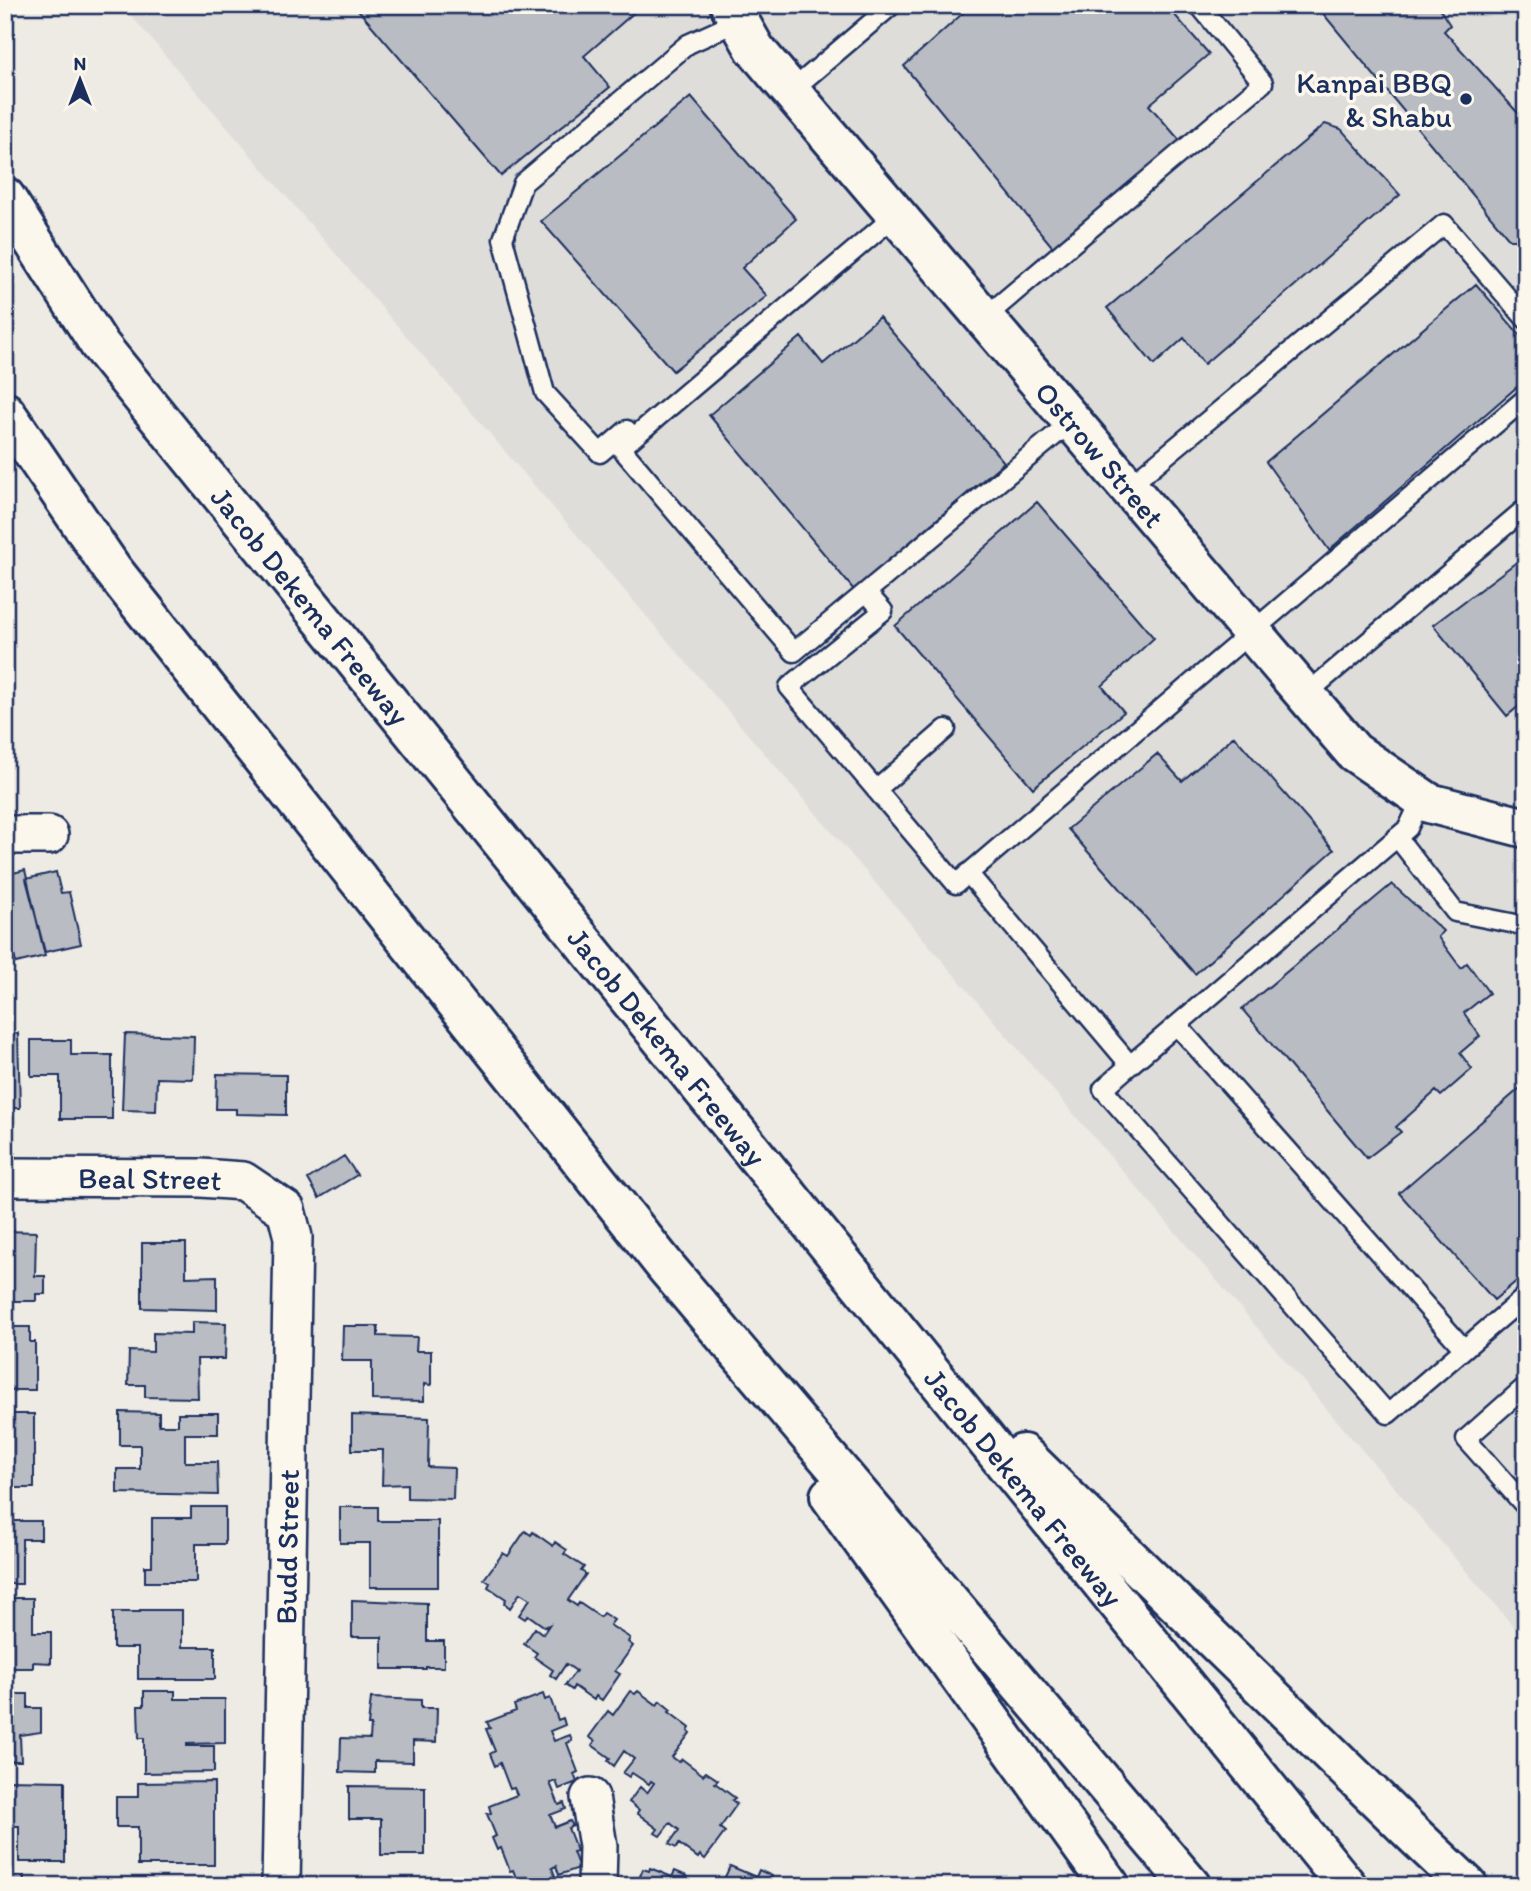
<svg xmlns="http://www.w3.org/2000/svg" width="1531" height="1891" font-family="Itim,sans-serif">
<rect width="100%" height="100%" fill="#eeebe4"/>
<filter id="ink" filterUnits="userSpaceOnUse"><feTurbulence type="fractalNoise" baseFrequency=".0143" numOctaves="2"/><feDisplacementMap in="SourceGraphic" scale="14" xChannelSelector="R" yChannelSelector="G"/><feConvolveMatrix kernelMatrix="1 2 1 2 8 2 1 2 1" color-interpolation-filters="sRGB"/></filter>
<g filter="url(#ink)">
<path fill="#deddda" d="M122,5H1526V1641Z"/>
<path fill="#b9bcc3" stroke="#1b2f5e" stroke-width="2" d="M354,5H635L638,9L584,56L610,87L501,176Z
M972,5H1166L1209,54L1149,105L1182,143L1055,250L904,66Z
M1316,5H1437L1450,25L1444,31L1526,122V240H1510Z
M691,97L796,219L742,268L767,296L673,371L541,221Z
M1325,124L1341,129L1400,195L1204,364L1184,338L1154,365L1107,308Z
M1476,284L1526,342V379L1329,550L1266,462Z
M879,317L1004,462L854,590L709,415L801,337L823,364Z
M1037,502L1154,638L1102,686L1124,712L1033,788L895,626Z
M1526,555V700L1507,716L1433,625Z
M1234,736L1334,850L1195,974L1068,829L1157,754L1182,781Z
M25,870L45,956L16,963L13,952L5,953V875Z
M56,872L61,893L69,892L81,944L45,952L26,879Z
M1392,884L1443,931L1438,937L1461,968L1467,963L1489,993L1464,1013L1480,1036L1460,1053L1472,1069L1441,1096L1436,1091L1396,1127L1401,1132L1367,1158L1242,1009Z
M18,1033L20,1108H5V1034Z
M125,1034L194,1036L193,1079L157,1078L156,1111L122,1110Z
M31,1040H71V1055H112V1119H60V1076H31Z
M217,1074L286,1075V1115L236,1114V1109H216Z
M1526,1083V1273L1494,1300L1399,1193Z
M344,1156L357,1175L319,1198L308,1179Z
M5,1231L36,1232L35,1276H45V1294H36V1301H5Z
M142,1243H186V1277L217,1276V1310L142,1308Z
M192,1322L226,1323L225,1359H197L198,1398L145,1397V1385H128L129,1351L153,1352V1333L192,1334Z
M343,1326H378V1336L417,1337L416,1351H431V1385L424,1384V1401L372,1400V1361H342Z
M5,1327H30V1342H35V1390H5Z
M120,1412L159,1413V1425H178V1413H218V1434H185V1462H217L218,1495L117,1493V1469H140V1445H120Z
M5,1414H34V1488H5Z
M352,1415L429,1418L428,1467L454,1468L453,1499L407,1498V1484L382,1485L383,1450H352Z
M191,1507H225V1544H196V1582H145V1566H152V1518H191Z
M340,1507H378V1521H438V1587H370V1543H340Z
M5,1521H41V1539H22V1584H5Z
M525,1531L531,1535L533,1532L553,1546L555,1542L567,1550L564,1554L584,1567L581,1571L586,1574L568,1600L577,1606L579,1603L600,1617L603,1613L614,1620L610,1625L630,1638L628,1642L633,1646L615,1671L620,1674L602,1700L596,1696L594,1700L574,1686L572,1690L565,1685L576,1671L566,1664L556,1679L550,1675L553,1670L534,1657L537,1653L524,1644L535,1628L543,1634L549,1625L545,1627L528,1615L525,1619L519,1615L530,1599L520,1593L510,1608L504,1603L506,1599L488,1587L490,1583L484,1579L503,1553L508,1556Z
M5,1598H33V1632H51V1663L33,1662V1668H5Z
M352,1600L427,1603V1641H444V1667H426V1669H382V1637H352Z
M140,1610H182V1647H215V1679H138V1648H113V1612H140Z
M144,1691H175V1699H225V1743L187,1744V1746H214V1772L144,1773V1738H139L138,1706H144Z
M630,1691L635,1694L638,1691L657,1705L660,1701L671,1710L669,1712L690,1728L688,1731L690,1733L672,1757L679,1762L682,1759L703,1775L706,1772L718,1780L715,1783L735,1798L732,1800L737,1804L720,1828L725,1832L705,1859L700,1855L698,1858L679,1844L676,1848L669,1844L679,1830L670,1823L660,1836L655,1833L658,1829L637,1813L639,1810L629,1802L640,1787L647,1793L654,1783L651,1781L649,1784L632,1773L629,1777L623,1773L634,1759L624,1751L614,1766L608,1761L610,1758L592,1745L595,1741L589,1737L608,1711L613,1715Z
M5,1694H28V1708H41V1732L20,1735L21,1761H5Z
M543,1694L545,1700L550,1698L558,1720L563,1718L565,1725L550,1731L554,1741L570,1735L572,1741L567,1743L578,1772L574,1774L577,1782L559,1789L556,1781L550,1783L559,1805L564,1803L566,1809L550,1815L555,1827L570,1821L573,1826L568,1828L577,1851L573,1852L579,1868L559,1875L556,1866L552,1868L559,1886H503L517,1880L513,1870L510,1871L501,1848L497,1850L492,1838L496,1836L487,1814L491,1813L489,1806L517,1795L514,1788L510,1789L500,1763L495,1766L490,1754L495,1751L486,1729L490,1728L487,1722L516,1711L514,1705Z
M371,1698L421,1700V1708H437L436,1742L413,1741V1762L375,1761V1773L340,1772L341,1738L370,1739L371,1725H368Z
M5,1780L65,1781V1862H19V1826H5Z
M214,1782V1865H138V1827H116V1797H138V1783Z
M349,1786L425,1787V1855H381V1819H349Z
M730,1866L756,1877L759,1870L772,1876L770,1881L781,1886H721Z
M650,1868L672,1877L675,1871L687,1876L685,1881L697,1886H636L643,1869L649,1871Z
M5,1876H24V1886H5Z
M383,1879L458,1880V1886H382Z"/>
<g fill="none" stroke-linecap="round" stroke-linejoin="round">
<defs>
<path id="service" d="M791,91L892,5
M896,215L621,448L794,652L1072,421
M984,318L1263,83L1199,5
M627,430L600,453L545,393L503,239L523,183L688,44L739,21
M1128,487L1444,224L1526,319
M867,593L883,611L789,687L956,884L1526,398
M1305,695L1526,508
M876,790L946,729
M1397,837L1455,912L1526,926
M968,873L1130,1065L1408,828L1422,798
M1177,1025L1464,1349
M1130,1065L1103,1089L1388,1414L1526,1296
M1526,1386L1466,1439L1526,1507"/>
<g id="minor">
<path d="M5,835H49"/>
<path id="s1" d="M5,1177L201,1178L243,1181L286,1210L293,1237L281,1886"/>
<path d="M590,1797L598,1846L597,1886"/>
</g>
<g id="tertiary">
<path id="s2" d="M730,5L755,49L1354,752L1429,803L1526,828"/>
</g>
<g id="motorway">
<path id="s3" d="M5,197L99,344L1347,1886"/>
<path d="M5,412L112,569L666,1267L1191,1886"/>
<path d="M1023,1454L1417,1838L1468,1886"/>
<path d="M830,1496L1110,1886"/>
</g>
</defs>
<use href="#service" stroke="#1b2f5e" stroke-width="23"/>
<use href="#minor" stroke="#1b2f5e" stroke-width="42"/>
<use href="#tertiary" stroke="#1b2f5e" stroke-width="44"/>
<use href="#motorway" stroke="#1b2f5e" stroke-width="44"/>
<use href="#service" stroke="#fbf7ec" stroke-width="18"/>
<use href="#minor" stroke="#fbf7ec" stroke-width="37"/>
<use href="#tertiary" stroke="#fbf7ec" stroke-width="38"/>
<use href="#motorway" stroke="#fbf7ec" stroke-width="38"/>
</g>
</g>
<circle fill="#1b2f5e" stroke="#fbf7ec" stroke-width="2.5" cx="1466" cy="99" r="7"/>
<g text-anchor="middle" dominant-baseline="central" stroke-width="7" stroke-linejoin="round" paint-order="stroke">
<g font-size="30" fill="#1b2f5e" stroke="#fbf7ec" text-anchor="end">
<text x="1452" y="82">Kanpai BBQ<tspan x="1452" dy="34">&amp; Shabu</tspan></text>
</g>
<g font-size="30" fill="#1b2f5e" stroke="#fbf7ec">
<text stroke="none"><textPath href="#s2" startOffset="583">Ostrow Street</textPath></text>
<text stroke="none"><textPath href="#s3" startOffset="511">Jacob Dekema Freeway</textPath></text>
<text stroke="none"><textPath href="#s3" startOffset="1078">Jacob Dekema Freeway</textPath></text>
<text stroke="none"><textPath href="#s1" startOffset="145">Beal Street</textPath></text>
<text stroke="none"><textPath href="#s3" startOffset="1645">Jacob Dekema Freeway</textPath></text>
<text transform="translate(287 1547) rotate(-89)">Budd Street</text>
</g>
</g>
<rect width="1531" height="1891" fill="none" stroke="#fbf7ec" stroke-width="28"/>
<rect x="14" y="14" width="1503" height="1863" fill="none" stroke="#1b2f5e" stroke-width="2.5" filter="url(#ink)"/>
<g transform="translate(80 80)" stroke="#fbf7ec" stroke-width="5" paint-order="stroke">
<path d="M0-5L12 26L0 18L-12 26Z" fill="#1b2f5e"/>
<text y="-10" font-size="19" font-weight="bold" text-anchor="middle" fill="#1b2f5e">N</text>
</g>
</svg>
